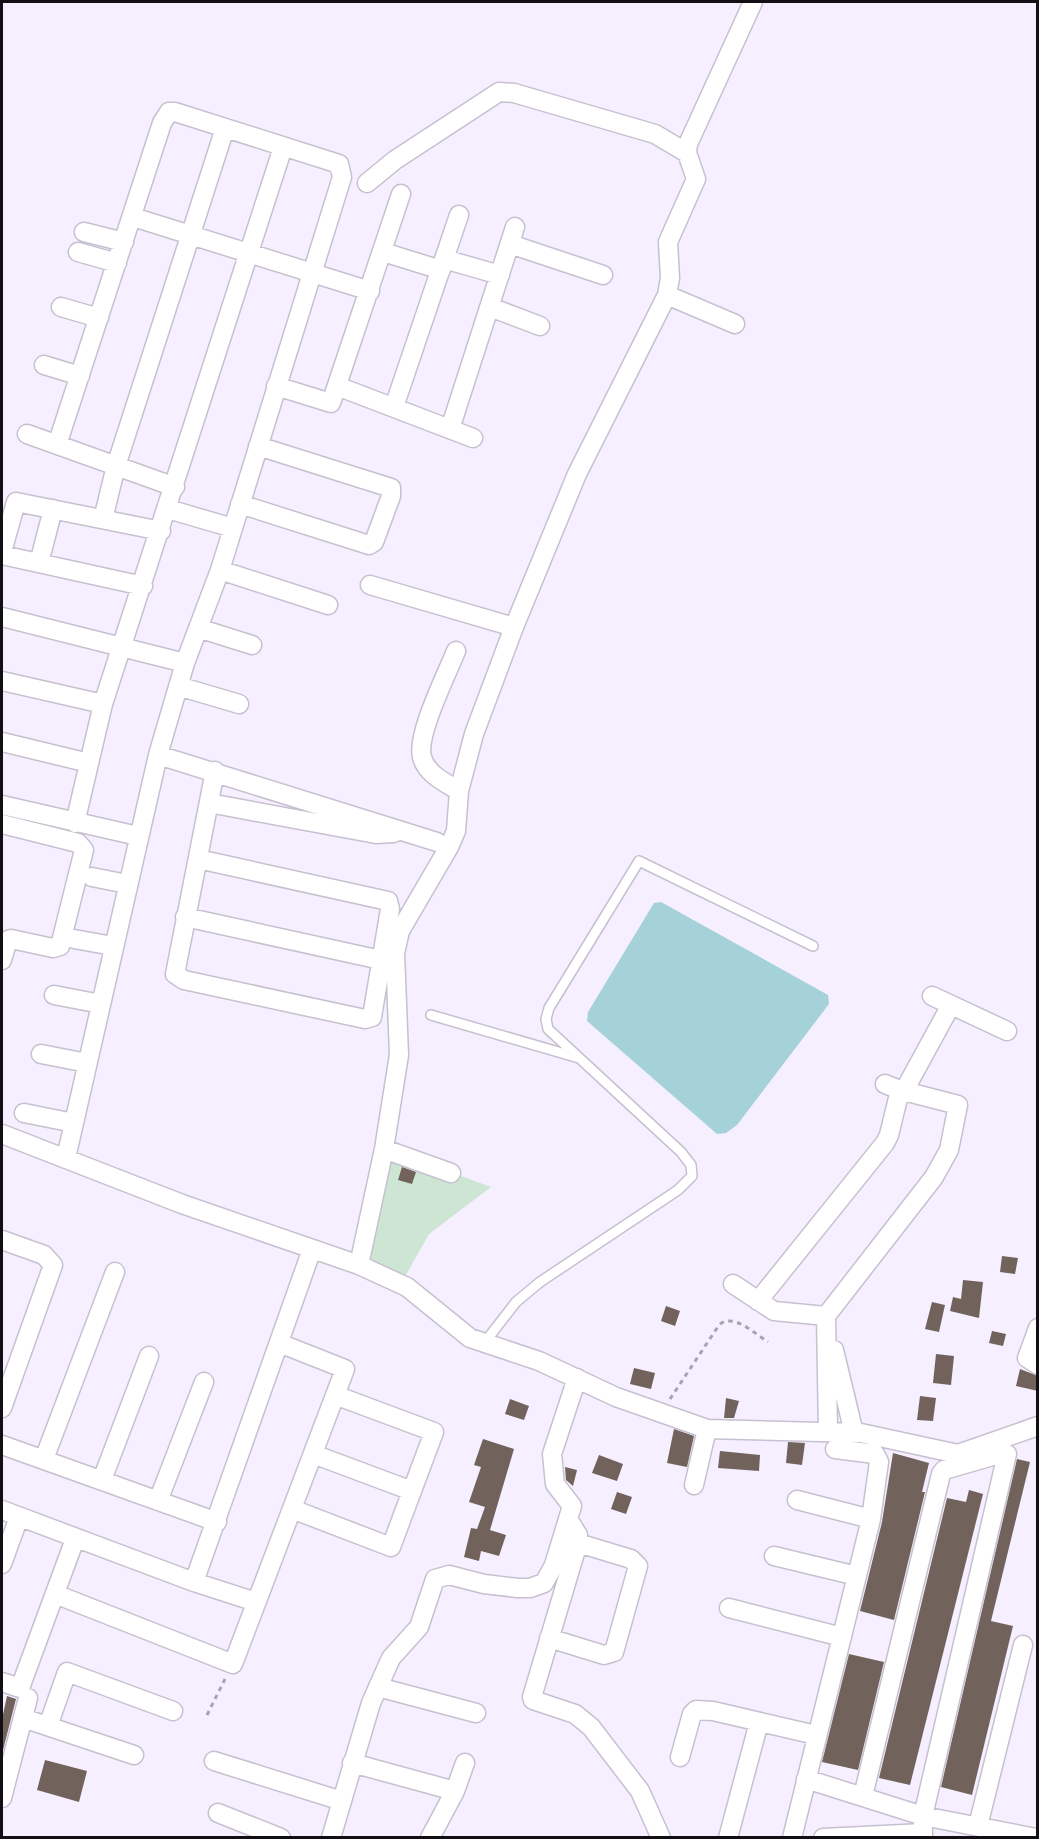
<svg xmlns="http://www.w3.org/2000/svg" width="1039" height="1839" font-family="Commissioner,sans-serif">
<rect width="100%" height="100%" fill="#f5efff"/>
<path fill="#cde6d4" d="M381,1147L491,1187L429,1234L403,1280L357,1262Z"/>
<path fill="#a4d2d8" d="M661,902L828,995L829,1004L737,1125L726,1133L717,1134L587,1021L588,1012L654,903Z"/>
<path fill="#71635c" d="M402,1167L416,1172L412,1184L398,1180Z
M1002,1256L1018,1258L1015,1274L1000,1272Z
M963,1280L983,1282L979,1318L950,1311L953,1297L961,1299Z
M932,1302L945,1305L939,1332L925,1329Z
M666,1306L680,1311L675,1326L661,1321Z
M992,1331L1006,1334L1003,1346L989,1343Z
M936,1354L954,1356L951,1385L933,1383Z
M634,1368L655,1373L651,1389L630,1384Z
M1020,1369L1038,1376V1391L1016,1386Z
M920,1396L936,1398L933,1421L917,1420Z
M726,1398L739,1401L734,1418H724Z
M510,1399L529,1406L524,1420L505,1414Z
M674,1429L694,1436L687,1467L667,1463Z
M483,1439L514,1449L490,1530L506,1535L499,1556L481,1551L479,1561L464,1557L471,1528L477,1529L485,1507L469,1502L481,1467L474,1465Z
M788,1442L805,1443L802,1465L786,1463Z
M720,1451L760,1455L759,1471L718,1468Z
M893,1453L929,1463L922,1492H925L894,1620L860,1611L882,1522Z
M599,1455L623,1464L617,1481L592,1473Z
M1017,1459L1030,1462L991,1621L1013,1626L972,1795L941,1787Z
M565,1467L577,1470L573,1486L566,1480Z
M969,1490L983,1494L910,1785L879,1778L947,1498L966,1502Z
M617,1492L632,1497L626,1514L611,1509Z
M849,1654L884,1662L858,1770L822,1762Z
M7,1696L16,1699L2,1754V1719Z
M45,1760L87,1771L79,1802L37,1790Z"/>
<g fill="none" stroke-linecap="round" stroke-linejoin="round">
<defs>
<path id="lane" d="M431,1015L579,1058
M485,1342L516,1302L540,1282L678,1190L692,1176L691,1165L681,1152L548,1029L546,1019L549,1008L639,861L813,946"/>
<path id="street" d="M367,183L395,160L499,92L514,93L655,134L687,153
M133,217L370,291
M84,232L124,242
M510,244L603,275
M78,252L117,263
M383,252L441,270
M444,259L500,275
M667,295L735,324
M61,307L99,318
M490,307L540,326
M44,365L80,376
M276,386L331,403L401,194
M337,386L473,438
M394,407L459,215
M450,429L515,227
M27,434L175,487
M57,445L162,123L169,112H175L339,164L342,177L220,570L185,663L158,755L66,1158
M240,504L369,545L374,542L391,496V488L388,487L258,446
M168,509L233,528
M103,519L116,466L225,128
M2,552L16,502L161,531
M2,555L143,586
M39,563L53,509
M220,570L328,605
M370,585L514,627
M2,617L185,663
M198,628L252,645
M456,651C447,674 416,735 422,757C426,774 446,783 459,791
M2,681L103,704
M178,686L239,704
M2,742L89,763
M158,755L437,842
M209,803L376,834L394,833
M2,805L138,836
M75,823L103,704L283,147
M2,824L78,843L84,850L60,946L53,948L11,939L8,940L2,960
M198,859L388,901L390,909L372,1017L365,1019L184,980L175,974L215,771
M92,877L127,884
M185,917L381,960
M74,939L113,946
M54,995L101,1004
M932,996L1007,1031
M41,1054L87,1063
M904,1091L951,1005
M24,1113L74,1123
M2,1134L182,1204L359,1265L407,1287L470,1338L539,1361L616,1397L707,1429L861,1433L958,1454L1038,1426
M384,1149L451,1173
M2,1240L44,1255L53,1265L2,1408
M359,1265L384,1149L399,1055L395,953L400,931L449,847L456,831L459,791L474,734L514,627L577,474L667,295L670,278L668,242L696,179L687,153L688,144L753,2
M733,1284L774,1311L826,1316
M758,1301L885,1143L889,1135L900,1090
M1038,1328L1027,1358L1038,1365
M834,1350L854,1433
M828,1432L826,1316L934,1177L949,1150L958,1105L900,1090L885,1084
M2,1445L217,1522
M313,1454L412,1491
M44,1459L115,1272
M102,1480L149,1356
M694,1485L707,1429
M797,1500L871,1519
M158,1501L204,1382
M292,1509L391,1547L434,1432L335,1395
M2,1510L194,1582L312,1249
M568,1519L578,1535V1543L532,1697L533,1700L575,1714L591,1727L640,1791L661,1838
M774,1556L857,1576
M2,1564L19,1517
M194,1582L256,1602
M55,1594L233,1664L345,1369L279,1343
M729,1608L842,1637
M549,1638L604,1655L614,1652L638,1566L631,1559L578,1543
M2,1682L20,1688L75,1539
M378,1687L476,1713
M23,1718L134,1755
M48,1726L67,1672L173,1711
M680,1757L692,1714L696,1710L713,1711L816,1735
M214,1761L342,1801
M352,1763L455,1791
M806,1779L923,1816L1036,1838
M863,1796L941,1474L944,1470L1003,1453L1007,1454L923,1816V1838
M2,1798L28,1698
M218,1813L281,1838
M978,1826L1023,1645
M331,1838L371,1703L391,1658L419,1627L435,1579L449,1575L484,1584L518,1588H530L544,1583L554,1565L572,1506L555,1484L552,1454L577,1378
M430,1838L455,1791L465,1763
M728,1838L759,1722
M792,1838L871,1519L879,1462L875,1454L835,1449
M823,1838L923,1833"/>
</defs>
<use href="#lane" stroke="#c6c0cf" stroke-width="12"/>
<use href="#street" stroke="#c6c0cf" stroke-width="21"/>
<path stroke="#a6a2ae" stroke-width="3" stroke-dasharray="4.5 4.5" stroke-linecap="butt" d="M670,1399L719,1325C733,1312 755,1334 768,1342
M207,1715L225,1679"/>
<use href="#lane" stroke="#fff" stroke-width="9"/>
<use href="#street" stroke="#fff" stroke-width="18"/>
</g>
<rect width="1039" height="1839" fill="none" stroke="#110f14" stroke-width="6"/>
</svg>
